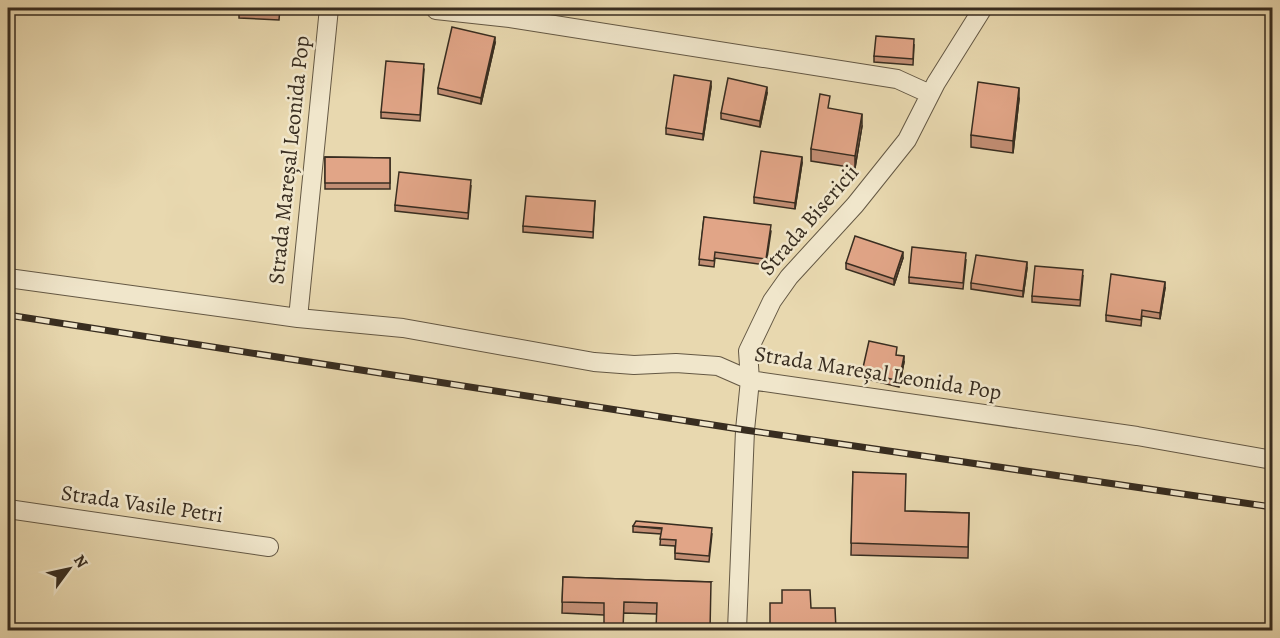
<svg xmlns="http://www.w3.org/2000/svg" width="1280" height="638" font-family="Alegreya,serif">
<rect width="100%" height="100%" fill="#e8d8af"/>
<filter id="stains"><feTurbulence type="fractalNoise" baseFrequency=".00333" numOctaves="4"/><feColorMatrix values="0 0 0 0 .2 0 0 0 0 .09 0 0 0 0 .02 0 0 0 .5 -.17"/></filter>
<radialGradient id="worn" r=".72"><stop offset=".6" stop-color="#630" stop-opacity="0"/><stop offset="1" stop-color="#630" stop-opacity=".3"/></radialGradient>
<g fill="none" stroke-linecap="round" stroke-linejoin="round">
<defs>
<path id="street" d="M436,10L510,18L897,79L930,94
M8,278L298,318L403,328L594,362L634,365L676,363L718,366L750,380L1137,436L1272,460
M298,318L329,8
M8,509L269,547
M737,630L745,430L750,380L748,351L772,301L789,277L855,205L907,140L936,83L983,8"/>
</defs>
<use href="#street" stroke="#645844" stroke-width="20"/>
<use href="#street" stroke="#f0e6cb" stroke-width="18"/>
<defs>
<path id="rail" d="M8,315L745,430L1272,507"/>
</defs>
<use href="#rail" stroke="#382d20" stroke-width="7"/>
<use href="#rail" stroke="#f0e6cb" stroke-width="4.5" stroke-dasharray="14" stroke-linecap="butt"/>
</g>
<path fill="#c28e74" stroke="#382d20" stroke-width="1.5" d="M280,8L279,20L239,18V12Z
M871,8H903L901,14Z
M495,43L481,104L438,94V88Z
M914,45L913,65L874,62V56Z
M424,70L420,121L381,118V112Z
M711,87L703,140L666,134V128Z
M767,93L760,127L721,119V113Z
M1019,99L1013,153L971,147V135Z
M829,109L862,126L855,168L811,161V149Z
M325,157L390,158V189H325Z
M802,163L795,209L754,203V197Z
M471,186L468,219L395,211V205Z
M595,201L593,238L523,232V226Z
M704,217L771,231L766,265L715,258L714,267L699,265Z
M903,258L894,285L846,269V263Z
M966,260L963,289L909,283V277Z
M1027,268L1023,297L971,289V283Z
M1083,276L1080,306L1032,302V296Z
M1165,288L1160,319L1142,316L1141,326L1106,321V315Z
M904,362L899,387L862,378V372Z
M853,472L905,511L969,513L968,558L851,555Z
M633,526L712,534L709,562L675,559V546L660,545L661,534L633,532Z
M563,577L711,582L656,614L624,613L604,615L562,613Z"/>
<path fill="#9e745e" stroke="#382d20" stroke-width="1.5" d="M495,37V43L481,104V98Z
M711,81V87L703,140V134Z
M767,87V93L760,127V121Z
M1019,88V99L1013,153V141Z
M862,114V126L855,168V156Z
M802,157V163L795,209V203Z
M903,252V258L894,285V279Z
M1027,262V268L1023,297V291Z
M1165,282V288L1160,319V313Z
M904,356V362L899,387V381Z"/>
<path fill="#e1a587" stroke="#382d20" stroke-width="1.5" d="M239,8H279V14L239,12Z
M452,27L495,37L481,98L438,88Z
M876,36L914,39L913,59L874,56Z
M386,61L424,64L420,115L381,112Z
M674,75L711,81L703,134L666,128Z
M728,78L767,87L760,121L721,113Z
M978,82L1019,88L1013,141L971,135Z
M820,94L830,96L828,108L862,114L855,156L811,149Z
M761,151L802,157L795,203L754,197Z
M325,157L390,158V183H325Z
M399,172L471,180L468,213L395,205Z
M526,196L595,201L593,232L523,226Z
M704,217L771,225L766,259L715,252L714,261L699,259Z
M855,236L903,252L894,279L846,263Z
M912,247L966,253L963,283L909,277Z
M976,255L1027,262L1023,291L971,283Z
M1035,266L1083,270L1080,300L1032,296Z
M1111,274L1165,282L1160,313L1142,310L1141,320L1106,315Z
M869,341L897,347L896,355L904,356L899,381L862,372Z
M853,472L906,474L905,511L969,513L968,547L851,543Z
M636,521L712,528L709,556L675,553L676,540L660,539L662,528L633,526Z
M563,577L711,582L710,630H656L657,603L624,602L623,630H604V603L562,602Z
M782,590H810L811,608H835L836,630H770V603H782Z"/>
<g text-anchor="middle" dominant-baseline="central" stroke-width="5" stroke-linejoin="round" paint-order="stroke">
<g font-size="22" fill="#382d20" stroke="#f0e6cb">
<text transform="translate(289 160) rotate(-84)">Strada Mareșal Leonida Pop</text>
<text transform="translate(809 220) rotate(-49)">Strada Bisericii</text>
<text transform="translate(878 373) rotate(9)">Strada Mareșal Leonida Pop</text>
<text transform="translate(142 504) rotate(8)">Strada Vasile Petri</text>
</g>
</g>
<rect width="1280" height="638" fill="none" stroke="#e8d8af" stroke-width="30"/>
<rect x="9" y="9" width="1262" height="620" fill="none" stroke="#382d20" stroke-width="3"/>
<rect x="15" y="15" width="1250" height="608" fill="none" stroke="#382d20" stroke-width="1.5"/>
<g transform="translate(69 569) rotate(57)" stroke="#f0e6cb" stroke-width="4.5" paint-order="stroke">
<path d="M0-4.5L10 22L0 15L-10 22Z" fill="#382d20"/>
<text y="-9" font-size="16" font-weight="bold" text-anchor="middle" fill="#382d20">N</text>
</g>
<rect width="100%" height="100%" filter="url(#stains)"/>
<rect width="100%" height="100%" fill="url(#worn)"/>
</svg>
